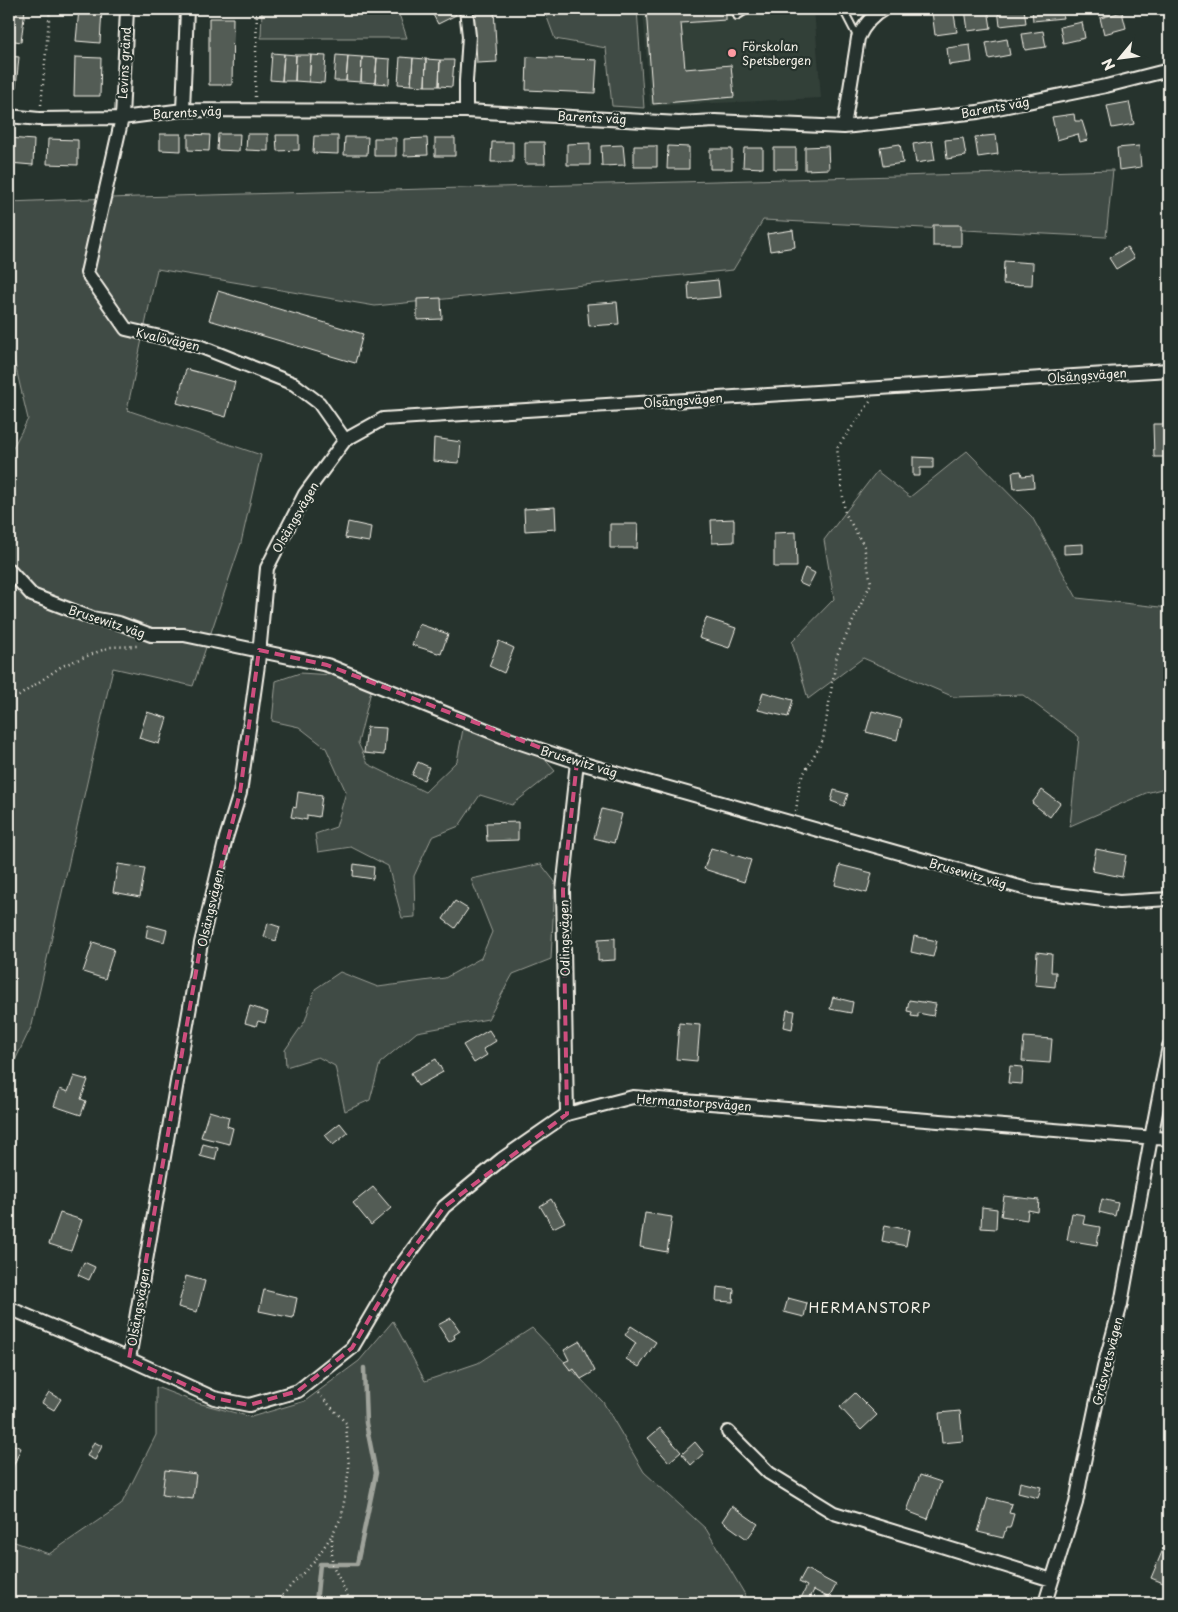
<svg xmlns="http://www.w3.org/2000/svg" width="1178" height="1612" font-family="'Playpen Sans',sans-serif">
<rect width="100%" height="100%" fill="#26332d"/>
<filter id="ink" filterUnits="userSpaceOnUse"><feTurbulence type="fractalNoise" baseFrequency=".02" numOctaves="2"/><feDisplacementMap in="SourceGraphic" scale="10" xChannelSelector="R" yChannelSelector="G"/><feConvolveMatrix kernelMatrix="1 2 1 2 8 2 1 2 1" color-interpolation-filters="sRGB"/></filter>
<g filter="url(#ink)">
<path fill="#333f39" d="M643,9H814L821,98L650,106Z"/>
<path fill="#414b45" stroke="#9a9e96" d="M262,9H393L400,17L407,38H261Z
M544,9H637L644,108L612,106L606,48L555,39Z
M1113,170L1106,237L763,220L733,270L375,306L157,269L127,410L261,455L241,543L193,686L113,668L32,1025L9,1073V455L28,419L9,339V202L137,197Z
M967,451L1032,517L1077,598L1169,608V787L1146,793L1070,826L1079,737L1023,695L954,697L863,658L808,699L792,642L834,599L824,540L877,471L910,497Z
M300,673L349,676L371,691L358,743L368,764L425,792L457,761L463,729L541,755L555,771L512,805L480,795L459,826L432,837L414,876L415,917L402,918L388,866L351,847L318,852L315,834L336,827L346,792L326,748L299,727L272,721L276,681Z
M541,864L555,882L551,959L513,974L488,1019L417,1032L380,1063L370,1100L345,1111L335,1066L318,1057L286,1067L285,1050L305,1021L315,989L340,972L378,987L445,978L481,958L492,932L471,879Z
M393,1321L425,1381L478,1363L532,1328L603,1402L644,1472L706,1529L750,1603H9V1540L49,1554L121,1505L156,1435V1387L198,1403L251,1417L305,1401L359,1361Z"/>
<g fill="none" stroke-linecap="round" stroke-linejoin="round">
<path stroke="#9fa39b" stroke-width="4.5" d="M316,1603L320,1564H357L376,1473L366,1423L364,1368"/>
</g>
<path fill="#525c55" stroke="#f4f1e8" d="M9,9H25L21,42L9,40Z
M79,9H102L100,43L76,41Z
M430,9H453L456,15L438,24Z
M474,9H494L497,62L477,63Z
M646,9H726V20L681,23L685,69L731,65L734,97L653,104Z
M953,9L957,32L935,35L932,12Z
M965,9H988L991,28L968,31Z
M998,9H1024L1026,23L1000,26Z
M1032,9H1061L1063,18L1033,21Z
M1085,9H1108L1086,12Z
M1122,12L1126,28L1104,34L1100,18Z
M209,18H233L232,85H209Z
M1082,22L1085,38L1063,43L1060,27Z
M1043,31L1046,47L1025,50L1022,34Z
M1007,39L1010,55L989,59L986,43Z
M970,45L972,62L949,65L947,48Z
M272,53L284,54L282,81L270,80Z
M284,54L296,55L295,81H282Z
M296,55H311L309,82L295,81Z
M311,55L326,56L324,83L309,82Z
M336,55L348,56L346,81H334Z
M9,56L19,57L15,97L9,96Z
M348,56L362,57L361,82L346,81Z
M75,57L101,58L100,96H74Z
M362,57L377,58L375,83L361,82Z
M400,57L413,58L411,85L398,84Z
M527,57L597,60L595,93L526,90Z
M377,58L390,59L389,84L375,83Z
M413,58L426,59L425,86L411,85Z
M426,59L440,60L439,86H425Z
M440,60H454L452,87L439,86Z
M1129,102L1134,124L1112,128L1107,106Z
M1074,114L1075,121H1082L1088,140L1080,142L1078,134L1057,140L1052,117Z
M160,134H181V151L160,150Z
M188,134L210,135L209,151L188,150Z
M218,134H240L239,151L217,150Z
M247,134H268V151L246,150Z
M276,135H299V150L277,151Z
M996,135L998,154L978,157L975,137Z
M314,136H338V154L313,153Z
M345,137H368L367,155H344Z
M9,138L34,140L33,165L9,163Z
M374,138H396V156H374Z
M427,138L428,155L404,156V139Z
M435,138H455V156H435Z
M963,138L966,156L947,159L945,140Z
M48,139L78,140V165L47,164Z
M932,141L935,160L916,163L913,144Z
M492,142H513V162H491Z
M525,142H544L545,164H525Z
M590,143V165H567V144Z
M900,144L903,163L883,166L880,147Z
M623,145L625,165L602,166L601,146Z
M634,146H657V167H634Z
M668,146L689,147V169H667Z
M828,146L829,169L805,170V147Z
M1139,146L1141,167L1119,170L1117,148Z
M744,148H763V168L743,167Z
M774,148H796V169H774Z
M710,149H732V169H710Z
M933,225H961V246H933Z
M793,230L795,247L770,251L767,234Z
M1127,247L1134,258L1116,269L1109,258Z
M1004,261L1033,263L1032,285L1003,284Z
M718,280L720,297L689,300L688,283Z
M218,291L363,334L355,363L209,320Z
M441,298L442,319L417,320V299Z
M617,302L619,324L589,326L587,304Z
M186,369L235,382L226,417L177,403Z
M1153,424H1169V457H1154Z
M434,438L461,442L459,463L433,461Z
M913,457L933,458V468H920V476H913Z
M1021,471L1022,476L1033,475L1034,487L1014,489L1012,472Z
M555,507L556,529L525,531L524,509Z
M734,519V542L712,543L711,520Z
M348,522L371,527L369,542L345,538Z
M610,524H638L637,548H610Z
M796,532L797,567H774V533Z
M1083,544V553L1064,554V545Z
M805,568L815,573L808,587L799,583Z
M706,618L736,628L729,648L699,638Z
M419,624L448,634L441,654L412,645Z
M499,641L514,648L504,673L489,666Z
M763,692L793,700L788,717L758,710Z
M872,711L902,719L897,740L866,732Z
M147,712L167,718L159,744L139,738Z
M367,727L386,728L384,755L364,753Z
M418,762L429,767L424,780L412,775Z
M834,790L848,794L844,806L831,801Z
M1042,790L1060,803L1050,817L1032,803Z
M298,792L322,796L319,817L307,815V820L291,817L293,807L296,808Z
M602,809L622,814L614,843L594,838Z
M518,822V840L487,841L486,823Z
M711,848L751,860L744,882L704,869Z
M1096,849L1126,855L1122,877L1092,871Z
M118,864L145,868L140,897L113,892Z
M354,864L374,867L373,879L353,876Z
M840,865L872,873L867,893L835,885Z
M455,901L468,909L455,928L443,919Z
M268,923L280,927L276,941L264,937Z
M148,925L167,930L164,942L146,937Z
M914,936L937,941L933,957L911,952Z
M615,938V960L598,961V939Z
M93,942L114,949L105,979L83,972Z
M1037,952L1052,954L1051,972H1056L1055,987L1035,985Z
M833,997L853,1002L851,1013L830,1009Z
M909,1000L936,1004L933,1016L918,1013V1017L911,1016L912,1012L907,1011Z
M250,1006L268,1012L265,1023L258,1021L256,1026L245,1023Z
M787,1010L795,1011L792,1029L784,1027Z
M679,1023L700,1025L697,1061L676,1059Z
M489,1030L496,1041L483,1049L487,1055L474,1063L463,1045Z
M1024,1037L1052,1039L1050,1063L1022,1061Z
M436,1059L443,1072L418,1086L411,1073Z
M1010,1066L1023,1067L1022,1084L1008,1083Z
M74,1076L88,1080L81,1099L86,1101L81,1115L54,1106L60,1089L68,1092Z
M209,1111L229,1117L227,1126L233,1128L229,1144L201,1137Z
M340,1123L348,1133L333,1145L325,1135Z
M203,1144L218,1148L215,1160L200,1156Z
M373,1187L391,1208L371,1225L353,1203Z
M1004,1196L1039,1200L1038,1212L1028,1210L1027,1220L1001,1216Z
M551,1199L565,1222L553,1228L540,1206Z
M1102,1199L1118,1203L1115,1216L1099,1212Z
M982,1207L997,1209L996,1229L981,1228Z
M60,1213L82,1220L71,1251L49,1244Z
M645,1213L672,1217L667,1252L640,1247Z
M1072,1213L1085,1215L1083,1224L1100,1227L1097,1245L1067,1240Z
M885,1225L909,1230L906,1246L882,1241Z
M84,1262L95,1267L89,1280L78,1275Z
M186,1276L205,1281L197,1312L178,1307Z
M717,1287L734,1289L733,1302L716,1301Z
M264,1290L297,1298L293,1318L259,1311Z
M788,1298L807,1303L804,1317L784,1312Z
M451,1318L460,1331L454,1335L455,1338L449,1342L438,1325Z
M631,1326L656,1342L639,1367L626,1359L636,1343L625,1335Z
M580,1341L595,1371L581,1379L574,1369L571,1371L564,1362L569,1360L564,1350Z
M49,1392L61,1399L54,1410L42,1403Z
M855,1393L877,1415L861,1430L840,1407Z
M960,1411L963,1441L942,1443L939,1413Z
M660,1428L681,1452L669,1462L648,1438Z
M94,1442L102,1446L95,1460L87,1456Z
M695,1442L704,1453L691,1465L682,1454Z
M9,1443L21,1448L9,1476Z
M165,1470L196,1474L193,1499L162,1495Z
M920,1475L941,1482L928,1519L907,1511Z
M1020,1482L1041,1487L1038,1498L1018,1493Z
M1169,1489V1509L1165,1508Z
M988,1498L1012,1504L1009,1513L1014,1514L1010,1528H1006L1003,1538L978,1532Z
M732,1506L758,1524L747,1539L722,1521Z
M1164,1547L1169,1549L1168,1585L1151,1578Z
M806,1569L836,1585L829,1598L814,1590L808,1602L801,1598L807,1586L799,1582Z"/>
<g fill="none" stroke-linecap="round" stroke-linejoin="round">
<defs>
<path id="service" d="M843,9L858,38
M737,16L748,9"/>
<path id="minor" d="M127,9L122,118L87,273L126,329L199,346L294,384L319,403L345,440
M183,110L187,9
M466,111V81L469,36L466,9
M9,116L39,119L122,118L183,110L466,111L679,123L715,121L844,127L978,112L1106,86L1169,70
M844,127L858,38C864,25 871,16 884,9
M9,570L32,595L92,618L119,623L151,635H184L327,665L509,739L577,762L1034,891L1119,902L1169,899
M567,1114L563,890L577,762
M9,1308L129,1359L214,1398L249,1405L298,1391L352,1348L399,1268L444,1207L502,1159L567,1114L633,1097L1169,1139
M129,1359L201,943L226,838L240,793L258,665L267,568L305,494L345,440L383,419L1169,370
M728,1432L769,1473L834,1513L1052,1580
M1045,1603L1076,1503L1081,1476L1104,1367L1121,1304L1151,1138L1169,1046"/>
</defs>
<use href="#service" stroke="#f4f1e8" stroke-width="10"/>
<use href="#minor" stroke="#f4f1e8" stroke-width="16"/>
<path stroke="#f4f1e8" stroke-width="2.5" stroke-dasharray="1 4" stroke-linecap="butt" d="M255,97L257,9
M41,105L50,9
M9,699L19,696L62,666L110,647L139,646
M796,811L800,780L823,740L837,655L871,583L864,546L845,513L837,448L870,402
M318,1393L346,1423L349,1468L342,1516L332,1535V1564L351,1603
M276,1603L294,1582L314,1562L332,1535"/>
<use href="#service" stroke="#26332d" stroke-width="6"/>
<use href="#minor" stroke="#26332d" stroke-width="12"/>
</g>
</g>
<path fill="none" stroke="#ce4e7e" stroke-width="4" stroke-dasharray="10 6" stroke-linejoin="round" d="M259,650L327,665L577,762L563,890L567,1114L444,1207L399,1268L352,1348L298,1391L249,1405L214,1398L129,1359L201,943L240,793Z"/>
<circle fill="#ff9aa2" stroke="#26332d" stroke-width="2" cx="732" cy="53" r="5"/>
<g text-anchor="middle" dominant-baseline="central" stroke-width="4.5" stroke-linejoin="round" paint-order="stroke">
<g font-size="12" fill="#f4f1e8" stroke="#26332d" text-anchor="start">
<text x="742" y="46">Förskolan<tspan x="742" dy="14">Spetsbergen</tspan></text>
</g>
<g font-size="12" fill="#f4f1e8" stroke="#26332d">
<text transform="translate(124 63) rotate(-87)">Levins gränd</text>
<text transform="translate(995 107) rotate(-10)">Barents väg</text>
<text transform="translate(187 112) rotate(-3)">Barents väg</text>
<text transform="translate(592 117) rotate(3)">Barents väg</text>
<text transform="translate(168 339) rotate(13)">Kvalövägen</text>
<text transform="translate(1087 375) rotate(-4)">Olsängsvägen</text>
<text transform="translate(683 400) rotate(-4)">Olsängsvägen</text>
<text transform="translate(295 517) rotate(-60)">Olsängsvägen</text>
<text transform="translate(107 621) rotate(18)">Brusewitz väg</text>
<text transform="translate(579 761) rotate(17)">Brusewitz väg</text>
<text transform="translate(968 873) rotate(16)">Brusewitz väg</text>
<text transform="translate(210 908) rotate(-77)">Olsängsvägen</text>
<text transform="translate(564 938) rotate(-91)">Odlingsvägen</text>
<text transform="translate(694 1102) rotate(4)">Hermanstorpsvägen</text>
<text transform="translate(138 1307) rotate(-80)">Olsängsvägen</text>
<text transform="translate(1107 1361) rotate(-76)">Gräsvretsvägen</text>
</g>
<g font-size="14" letter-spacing="1" fill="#f4f1e8" stroke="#26332d">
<text x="870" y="1307">HERMANSTORP</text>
</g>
</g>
<rect width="1178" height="1612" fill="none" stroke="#26332d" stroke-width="30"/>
<rect x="15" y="15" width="1148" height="1582" fill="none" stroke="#f4f1e8" stroke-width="2" filter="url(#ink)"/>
<g transform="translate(1120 58) rotate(241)" stroke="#26332d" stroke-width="4" paint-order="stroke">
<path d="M0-4L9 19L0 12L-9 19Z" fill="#f4f1e8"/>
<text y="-8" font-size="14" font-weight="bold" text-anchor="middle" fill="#f4f1e8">N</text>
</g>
</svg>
